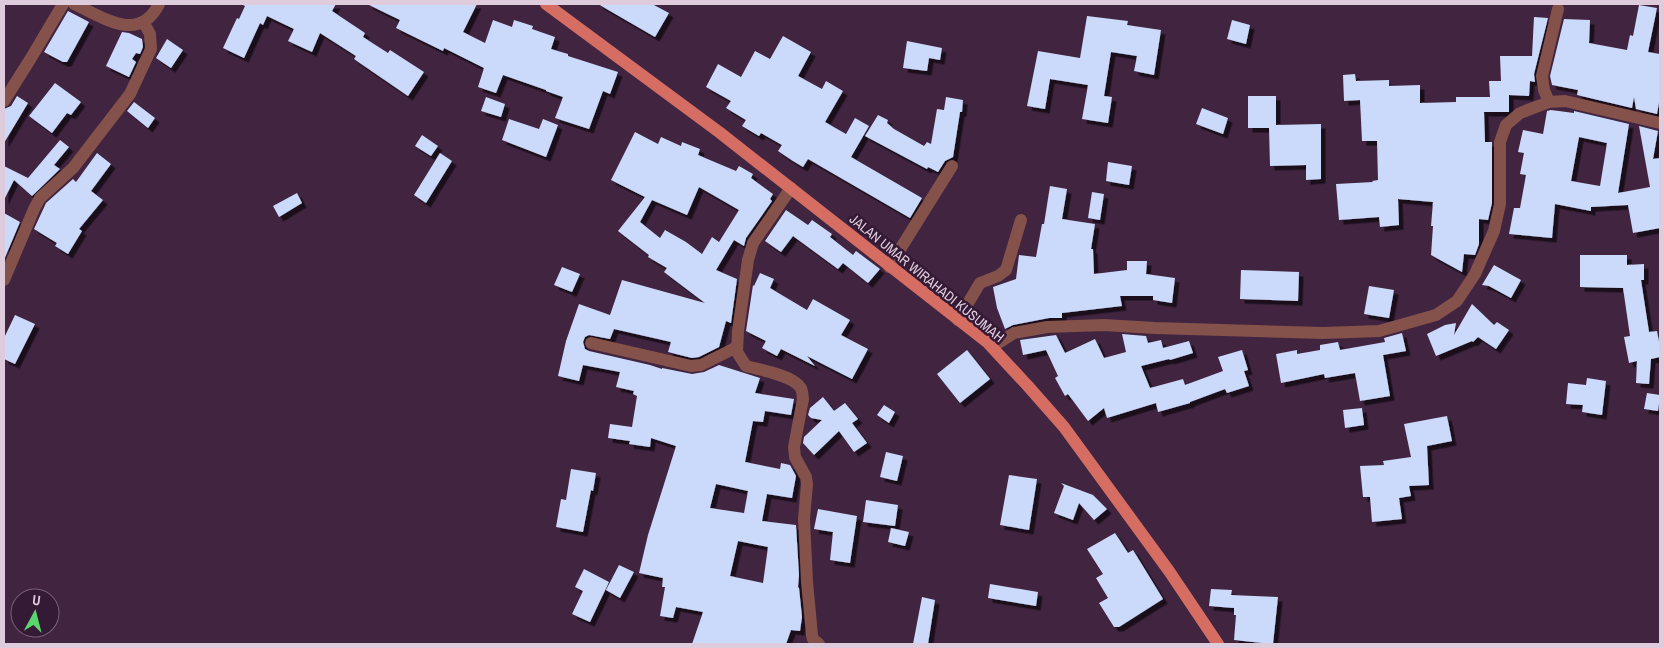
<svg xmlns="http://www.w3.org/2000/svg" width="1664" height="648" font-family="'Archivo Narrow',sans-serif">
<defs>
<filter id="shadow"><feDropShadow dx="4.5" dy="4.5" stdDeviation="0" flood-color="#0009"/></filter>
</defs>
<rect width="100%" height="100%" fill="#402440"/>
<path fill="#cbd9fa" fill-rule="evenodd" filter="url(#shadow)" d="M241,4H336L332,11L365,33L363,37L388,53L390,50L424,72L408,96L354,59L356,56L320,33L312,52L288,41L294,29L267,16L263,25L260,23L244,58L223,48L237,18L239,19L245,6Z
M367,4H477L463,32L485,43L493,20L512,27L514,20L533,26L532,29L555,37L551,49L568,54V56L618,72L610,94L603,91L589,129L555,118L563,97L546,91V90L503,75L496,93L478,87L484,68L444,48L443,51L396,28L400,20Z
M598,4H652L669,13L655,37Z
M1639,5L1657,8L1648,52L1660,54V97L1657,114L1636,109L1634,97L1632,108L1577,95L1578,90L1552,85L1550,76L1564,19L1590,20L1589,43L1627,50L1630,35L1633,36Z
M68,11L89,22L67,62H63L44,52Z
M1087,16L1128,21L1127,25L1161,30L1154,75L1134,71L1137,56L1111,52L1104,96L1112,97L1108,123L1082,119L1088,85L1050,79L1045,109L1027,106L1038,51L1080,58Z
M1534,17L1548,18L1534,74L1535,82L1530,81L1529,96L1509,95V112H1484L1485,142H1492V203L1488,220L1479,219V244L1475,255L1464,254L1462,272L1431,255L1433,226H1431L1433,202L1398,199L1399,225L1380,227L1379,217L1339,220L1336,184L1373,182L1372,181L1378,180L1377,141H1362L1360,100L1344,101L1343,75L1355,74L1356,81L1389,80V86L1420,85V103L1456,102V97H1490L1489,81H1501L1500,56H1532Z
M1232,20L1250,25L1246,44L1227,39Z
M122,32L129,33L142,39L143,47L140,54L136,53L132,59L136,62L129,77L106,66Z
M783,36L811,52L798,76L822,89L826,81L843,91L825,122L846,134L855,118L869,126L851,157L922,198L910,218L808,159L803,167L793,161L778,151L782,145L761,133L759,136L742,126L746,120L726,108L731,101L706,87L718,64L741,77L755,51L770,59Z
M167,39L183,50L171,68L156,58Z
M907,41L942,48L940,60L929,58L927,71L903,68Z
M55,83L81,102L71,115L67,113L52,133L29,116Z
M17,96L28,103L4,143V109L11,106Z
M1248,96H1276V125L1321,124V179L1306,180V165L1270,166L1269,128H1248Z
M486,97L505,104L501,117L481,111Z
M946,97L963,100L962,112H960L953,157L945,161L938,172L928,167L927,169L865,136L878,115L888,120L887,123L894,129L924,146L927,142L931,144L937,109L944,110Z
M134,102L155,118L148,128L127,111Z
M1202,108L1228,118L1223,134L1196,124Z
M1551,110L1574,113V111L1629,124L1618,193L1650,187L1639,126L1658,131L1653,159L1660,158V228L1633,233L1628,205L1591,207V211L1555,204L1552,238L1509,234L1514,208H1520L1526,175L1520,174L1524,153L1518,152L1523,130L1543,134L1547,111ZM1579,137L1607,143L1600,186L1571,181Z
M509,119L539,129L543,119L558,125L546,157L502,140Z
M635,132L658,144L661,137L681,146L682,142L700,149L698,155L736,171L739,166L753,174L751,178L773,194L770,199L772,201L746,238L744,246L734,240L716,270L737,279L731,323L726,321L719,347L699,357L692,358L668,352L671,342L614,329L610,339L589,335L585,337L583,342L585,349L589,351L650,365L662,369V368L692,374L704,372L719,365L760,378L755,393L794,399L791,415L765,411L763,422L753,421L745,462L780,469L781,463L790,465L796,476L792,498L767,494L762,521L796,525L799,575L798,587L799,588L802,617L800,631L791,630L786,644H692L703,612L676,607L673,618L660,616L665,587H662L663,578L639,573L648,535L676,446L651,438L650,447L629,444L630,441L608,438L610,424L632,427L637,396L633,394L634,391L616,387L620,372L583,365L579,381L558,376L566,341L579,304L610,315L622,280L705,303L664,272L667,268L648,257L649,255L618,231L645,197L611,180ZM699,187L739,210L719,242L712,237L702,254L686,242L665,230L660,238L640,222L652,200L687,215ZM716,484L748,491L744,513L710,508ZM738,541L768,547L763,583L730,576Z
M422,135L438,146L431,156L415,146Z
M60,140L69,147L54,165L60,169L32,196L14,180L4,200V166L28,178Z
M97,153L111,164L91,191L103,200L79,229L82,231L68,254L55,246L57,243L34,229L46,203L73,179L76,182Z
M440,153L452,161L426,203L414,195Z
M1108,162L1132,166L1129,185L1106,181Z
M1050,186L1067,189L1062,219L1095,224L1091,249H1093L1094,274L1127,270V261H1147L1146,274L1175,278L1172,303L1153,300V296H1120L1122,306L1062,313V318H1049L1013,325L1005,329L997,308L993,287L1016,279L1019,255L1036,257L1042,224H1044Z
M1092,192L1104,194L1100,220L1088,218Z
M297,193L302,203L279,217L273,206Z
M786,210L808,225L812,220L832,234L830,237L853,255L856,251L880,269L868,283L843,263L838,269L793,236L781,252L765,241Z
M4,213L20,222L4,260Z
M1580,255H1627V265L1644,264V280H1641L1649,332L1657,331L1660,347V357L1651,359L1649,384L1636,383L1637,361L1629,363L1624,337L1630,336L1623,288L1580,287Z
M1494,265L1521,280L1511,298L1489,286L1482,285Z
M562,267L580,274L572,292L554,285Z
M1241,270L1299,272L1298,301L1240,299Z
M760,273L774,279L770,288L807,310L813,299L850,320L841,335L868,349L852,379L807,356L815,366L781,349L777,356L762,348L766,341L746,331L753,285L754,286Z
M1369,286L1394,290L1389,318L1364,314Z
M1472,304L1494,325L1497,322L1509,330L1496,349L1478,337L1473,342L1472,341L1436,356L1427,334L1445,325L1456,323L1454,335Z
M15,315L35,324L15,364L4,359V338Z
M1402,333L1406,351L1383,355L1390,396L1360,401L1355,373L1325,378L1324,374L1281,383L1276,354L1297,350V354L1320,350V345L1338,342L1340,350L1385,342L1384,338Z
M1122,334L1146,336L1148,343L1161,340L1163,348L1189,341L1193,353L1170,360L1169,359L1141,366L1150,388L1183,379L1185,385L1223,371L1218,357L1242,350L1248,370L1244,371L1249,386L1227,393L1225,389L1190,402V403L1158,412L1156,403L1107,418L1104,408L1088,421L1068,394L1065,396L1055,378L1058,376L1046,350L1023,355L1020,340L1056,335L1065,353L1095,339L1104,358L1126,352Z
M967,350L990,379L960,403L937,374Z
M1587,378L1606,381L1602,415L1582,412L1583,405L1566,404L1568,383L1586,385Z
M1647,393L1660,395L1658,411L1644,409Z
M823,397L834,411L845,403L858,419L852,423L867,443L854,452L839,431L814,455L803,443L804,437L822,420L811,418L808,415L810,408Z
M884,405L895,412L889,423L877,415Z
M1362,408L1364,425L1345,428L1343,410Z
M1447,416L1452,441L1427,446L1429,485L1409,486L1411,496L1399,498L1402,519L1372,522L1370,497H1363L1360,466L1384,465L1383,461L1411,457L1404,424Z
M886,452L903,456L897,481L880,477Z
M571,469L596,473L593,491L591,490L583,532L556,527L561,499L566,500Z
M1009,475L1037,479L1029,530L1000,525Z
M1061,483L1093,495L1107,509L1094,520L1079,503L1073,520L1054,513L1064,486Z
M866,500L898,505L895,526L863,522Z
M818,509L857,516L850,563L830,560L833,532L814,529Z
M891,528L909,532L905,546L888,542Z
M1115,533L1128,553L1133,550L1163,599L1119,627H1114L1099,603L1108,598L1096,578L1103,574L1087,549Z
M619,565L634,572L620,598L606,590Z
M584,569L609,582L590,622L572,614L583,591L575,587Z
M990,584L1038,592L1036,606L988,598Z
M1211,589L1232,590L1231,595L1278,597L1273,644L1234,640L1236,615H1234V608L1209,606Z
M922,597L935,600L928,644H913Z"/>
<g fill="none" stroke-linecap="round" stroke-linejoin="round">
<path stroke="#84514b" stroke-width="12" d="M74,4C103,17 139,44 159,4
M4,101L31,58L63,4
M1549,102L1544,90L1542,76L1558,9
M791,188L753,243L748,260L738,331L737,352L746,366C760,370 792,375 800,387C803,390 802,394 803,399L794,447L795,457L806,477L807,484L804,519L807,582L812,635L813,639L819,644
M889,267L952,166
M4,280L34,209L40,198L73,168L130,94L151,49L150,34L144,23
M958,320L980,283L998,276L1006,270L1021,220
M591,343L691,366L701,365L737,347
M992,347L1014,333L1047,327L1104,325L1155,328L1323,333L1379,331L1436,315L1457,301L1475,274L1494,231L1500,204V142L1506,125L1520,113L1549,102L1565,101L1660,123"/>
<path stroke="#d56d63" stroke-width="12" d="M546,4L719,132L987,342L1027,385L1064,427L1169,571L1218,644"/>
</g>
<g text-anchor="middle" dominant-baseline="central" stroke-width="5" stroke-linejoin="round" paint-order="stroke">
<g font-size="14" fill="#deccdd" stroke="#351a35">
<text transform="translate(927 278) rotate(39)">JALAN UMAR WIRAHADI KUSUMAH</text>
</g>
</g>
<rect width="1664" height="648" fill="none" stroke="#deccdd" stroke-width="10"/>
<g transform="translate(35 613) rotate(7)"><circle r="24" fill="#351a35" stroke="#796178"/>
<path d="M0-4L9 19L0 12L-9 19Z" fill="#5bd56e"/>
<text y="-8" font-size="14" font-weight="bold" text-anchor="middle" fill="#deccdd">U</text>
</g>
</svg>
